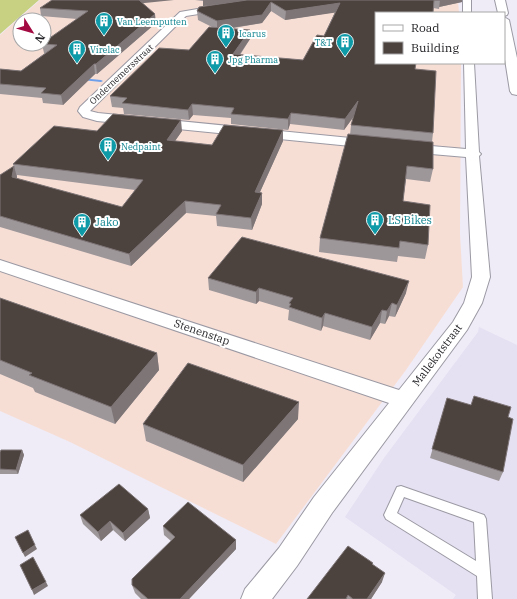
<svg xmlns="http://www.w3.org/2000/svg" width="517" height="599" font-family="'IBM Plex Serif',serif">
<rect width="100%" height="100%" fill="#efecf7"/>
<path fill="#e5e0f2" d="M479,327L517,345V599H453L456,595L345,517L384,458L478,332Z"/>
<path fill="#f7ded5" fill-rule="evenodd" d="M40,0H458L459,13H376V63H461L460,234L463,287L406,370L276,544L70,442L0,411V35ZM20,20H44V44H20Z"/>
<path fill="#c7d181" d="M0,0H39L0,34Z"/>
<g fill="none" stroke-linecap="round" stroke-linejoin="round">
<path fill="#6d9fea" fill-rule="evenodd" d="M81,78L101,80L103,81L101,82L82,80H81Z"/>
<defs>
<path id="service" d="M401,486L484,515L486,519L492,599H478L477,576L386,519L384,515L397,487ZM404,497L474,522L476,561L397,513Z"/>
<path id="minor" d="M463,0H471V13H463Z
M221,5L225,8L224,10L186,16L90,111L98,113L371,140L376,141L377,144L376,147L371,148L97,121L83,117L78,111L80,107L180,12Z
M464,63H474L479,152L481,154L479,156L490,277L482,303L467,330L332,513L297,566L272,599H241L245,589L279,548L314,497L389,403L0,271V260L399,390L453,322L464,303L472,277L466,157L408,152L403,151L402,148L403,145L408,144L466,149Z"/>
<path id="trunk" d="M495,0H505L508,13L507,15L504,16V13H498Z
M504,17L509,20L517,58V95L512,94L510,91L504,53Z"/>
</defs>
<use href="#service" stroke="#9b99a3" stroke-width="2"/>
<use href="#minor" stroke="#9b99a3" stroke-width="2"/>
<use href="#trunk" stroke="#9b99a3" stroke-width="2"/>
<use href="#service" fill="#fff" fill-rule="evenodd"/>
<use href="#minor" fill="#fff" fill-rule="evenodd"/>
<use href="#trunk" fill="#fff" fill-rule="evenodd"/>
</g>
<path fill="#9e979a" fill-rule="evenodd" d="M195,0H462V2L439,7V9L433,8L376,13L415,69L433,133L432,142L433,169L430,182L406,179L403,201L428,245L425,259L398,256L397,262L319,252L320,238L350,135L351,125L354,116L344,130L290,124L288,130L231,124V118L193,115L189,120L124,114L123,108L112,107L110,96L189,50L212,27L198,20L197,11L235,2L203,6V1ZM271,11L285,20L335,12L324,36L303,60L240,55L250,39V30L228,29L262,23Z
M142,3L156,23L97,74H95L63,105L43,103L42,98L0,94V69L21,71L45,53H44L42,44H44L77,19L41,16L40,8Z
M97,131H182L175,141L212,145L283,141L260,192L262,193V204L252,230L217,226L216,216L186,213L131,266L0,227V175L14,167L13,164ZM17,175L135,190L122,207L17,179Z
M208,278L406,293L395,317L389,316L385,324L380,323L370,340L323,326L321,331L288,320L289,310L259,301L256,304L209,290Z
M0,298L157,353L159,370L115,424L35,392L33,388L0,374Z
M447,398L508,417L503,472L499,481L430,458Z
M298,419L243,482L146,441L143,424Z
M22,450L24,455L18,474H0V452Z
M148,509L150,518L125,541L113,530L101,541L83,524L80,515Z
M163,526L236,540V549L189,599H141L135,593L132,585L171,541L164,535Z
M372,565L382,582L371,599H307Z"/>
<path fill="#7d7576" d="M134,0H174L135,4Z
M203,0H249L203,6Z
M440,0H462V2L439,7V9Z
M271,2V11L262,23L217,30V21Z
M340,3L339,12L285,20L286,11Z
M155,14L156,23L97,74L96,64Z
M250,30V39L233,64V54Z
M94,64L95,74L63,105L61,95Z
M358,101L357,112L344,130L345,119Z
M192,104L193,115L189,120L188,110Z
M291,113L290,124L288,130V119Z
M181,120L182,131L168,151L167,140Z
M283,130V141L255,203V192Z
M14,166L17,177L15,189L12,177Z
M262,193V204L252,230L251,218Z
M185,201L186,213L131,266L129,254Z
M409,281L406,293L395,317L397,305Z
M259,288V301L256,304V292Z
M392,303L389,316L385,324L387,311Z
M382,310L380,323L370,340L372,327Z
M325,313L323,326L321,331L322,318Z
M157,353L159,370L115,424L111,407Z
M299,402L298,419L243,482V465Z
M22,450L24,455L18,474L16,470Z
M148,509L150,518L125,541L123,533Z
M110,521L113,530L101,541L98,532Z
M236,540V549L189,599H180Z
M35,545L37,549L25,557L23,553Z
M385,573L382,582L371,599H367Z
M46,582L48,586L34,595L32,590Z"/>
<path fill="#4c423e" stroke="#7d7576" d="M52,0H139L155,14L96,64H94L61,95L41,93L46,88L0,84V69L21,71L57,45L44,44V42L88,11L40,8Z
M247,0H440H434L433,13H376V63H416L415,69L436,71L433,133L351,125L358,101L345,119L291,113L288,119L231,114L234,108L192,104L188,110L122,103L127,98L110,96L159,48L189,50L209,27L250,30L233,54L303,60L317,35L324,36L340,3L286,11L271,2L262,15L217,21L197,11L199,7Z
M113,114L181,120L167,140L212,145L224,125L283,130L255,192L262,193L251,218L216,214L221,205L185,201L129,254L0,216V175L14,166L12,177L122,207L143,180L13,164L54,126L97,131Z
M348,134L433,142V169L407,166L403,201L430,205L428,245L400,241L399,248L320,238Z
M242,237L409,281L397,305L392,303L387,311L382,310L372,327L325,313L322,318L289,307L291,304L289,303L293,298L259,288L256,292L208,278Z
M0,298L157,353L111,407L29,375L32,373L0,360Z
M188,363L299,402L243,465L143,424Z
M474,396L511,407L508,417L513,419L503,472L432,449L447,398L471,405Z
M1,450H22L16,470L0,469V452Z
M119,484L148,509L123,533L110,521L98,532L80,515Z
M188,502L236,540L180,599H148L132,585V579L175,537L163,526Z
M28,530L35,545L23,553L15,537Z
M348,546L373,563L372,564L385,573L367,599H353L348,595L346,599H307Z
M33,557L46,582L32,590L20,565Z"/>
<defs>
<symbol id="building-pin" viewBox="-11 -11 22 30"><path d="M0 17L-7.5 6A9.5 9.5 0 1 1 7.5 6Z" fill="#0f9aa8" stroke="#fff"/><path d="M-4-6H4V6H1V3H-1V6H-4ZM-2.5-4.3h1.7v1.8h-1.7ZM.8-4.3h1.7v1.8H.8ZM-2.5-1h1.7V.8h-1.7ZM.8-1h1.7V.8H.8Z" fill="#fff"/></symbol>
</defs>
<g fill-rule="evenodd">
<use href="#building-pin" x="94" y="11" width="20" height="27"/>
<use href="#building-pin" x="216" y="23" width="20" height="27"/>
<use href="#building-pin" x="335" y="32" width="20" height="27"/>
<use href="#building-pin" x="67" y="39" width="20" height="27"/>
<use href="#building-pin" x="205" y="49" width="20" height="27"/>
<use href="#building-pin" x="98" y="136" width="20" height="27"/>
<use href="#building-pin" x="365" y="210" width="20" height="27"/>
<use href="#building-pin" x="72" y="212" width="20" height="27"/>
</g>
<g text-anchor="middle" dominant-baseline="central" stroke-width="4" stroke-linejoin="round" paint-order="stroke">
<g font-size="9" fill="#0d838f" stroke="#fff" text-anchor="start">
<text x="117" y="21">Van Leemputten</text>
<text x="239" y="33">Icarus</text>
<text x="332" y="42" text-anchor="end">T&amp;T</text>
<text x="90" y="49">Virelac</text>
<text x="228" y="59">Jpg Pharma</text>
<text x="121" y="146">Nedpaint</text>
</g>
<g font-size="9" fill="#232226" stroke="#fff">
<text transform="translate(121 74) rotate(-43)">Ondernemersstraat</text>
</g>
<g font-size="11" fill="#0d838f" stroke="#fff" text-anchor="start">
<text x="388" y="220">LS Bikes</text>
<text x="95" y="222">Jako</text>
</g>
<g font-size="11" fill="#232226" stroke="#fff">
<text transform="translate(202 332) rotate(19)">Stenenstap</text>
<text transform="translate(437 355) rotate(-53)">Mallekotstraat</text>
</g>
</g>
<rect x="375" y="12" width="130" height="52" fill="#ffffff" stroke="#a7a7a8"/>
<rect x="383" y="25" width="20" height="6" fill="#ffffff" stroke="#a7a7a8"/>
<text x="411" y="32" font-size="12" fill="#232226">Road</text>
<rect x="383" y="42" width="20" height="12" fill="#4c423e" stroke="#a7a7a8"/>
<text x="411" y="52" font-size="12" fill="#232226">Building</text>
<g transform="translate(32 32) rotate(127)"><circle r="19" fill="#ffffff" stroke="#a7a7a8"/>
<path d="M0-3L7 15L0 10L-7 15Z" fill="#a40a42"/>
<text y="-6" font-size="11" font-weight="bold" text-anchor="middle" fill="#232226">N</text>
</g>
</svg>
